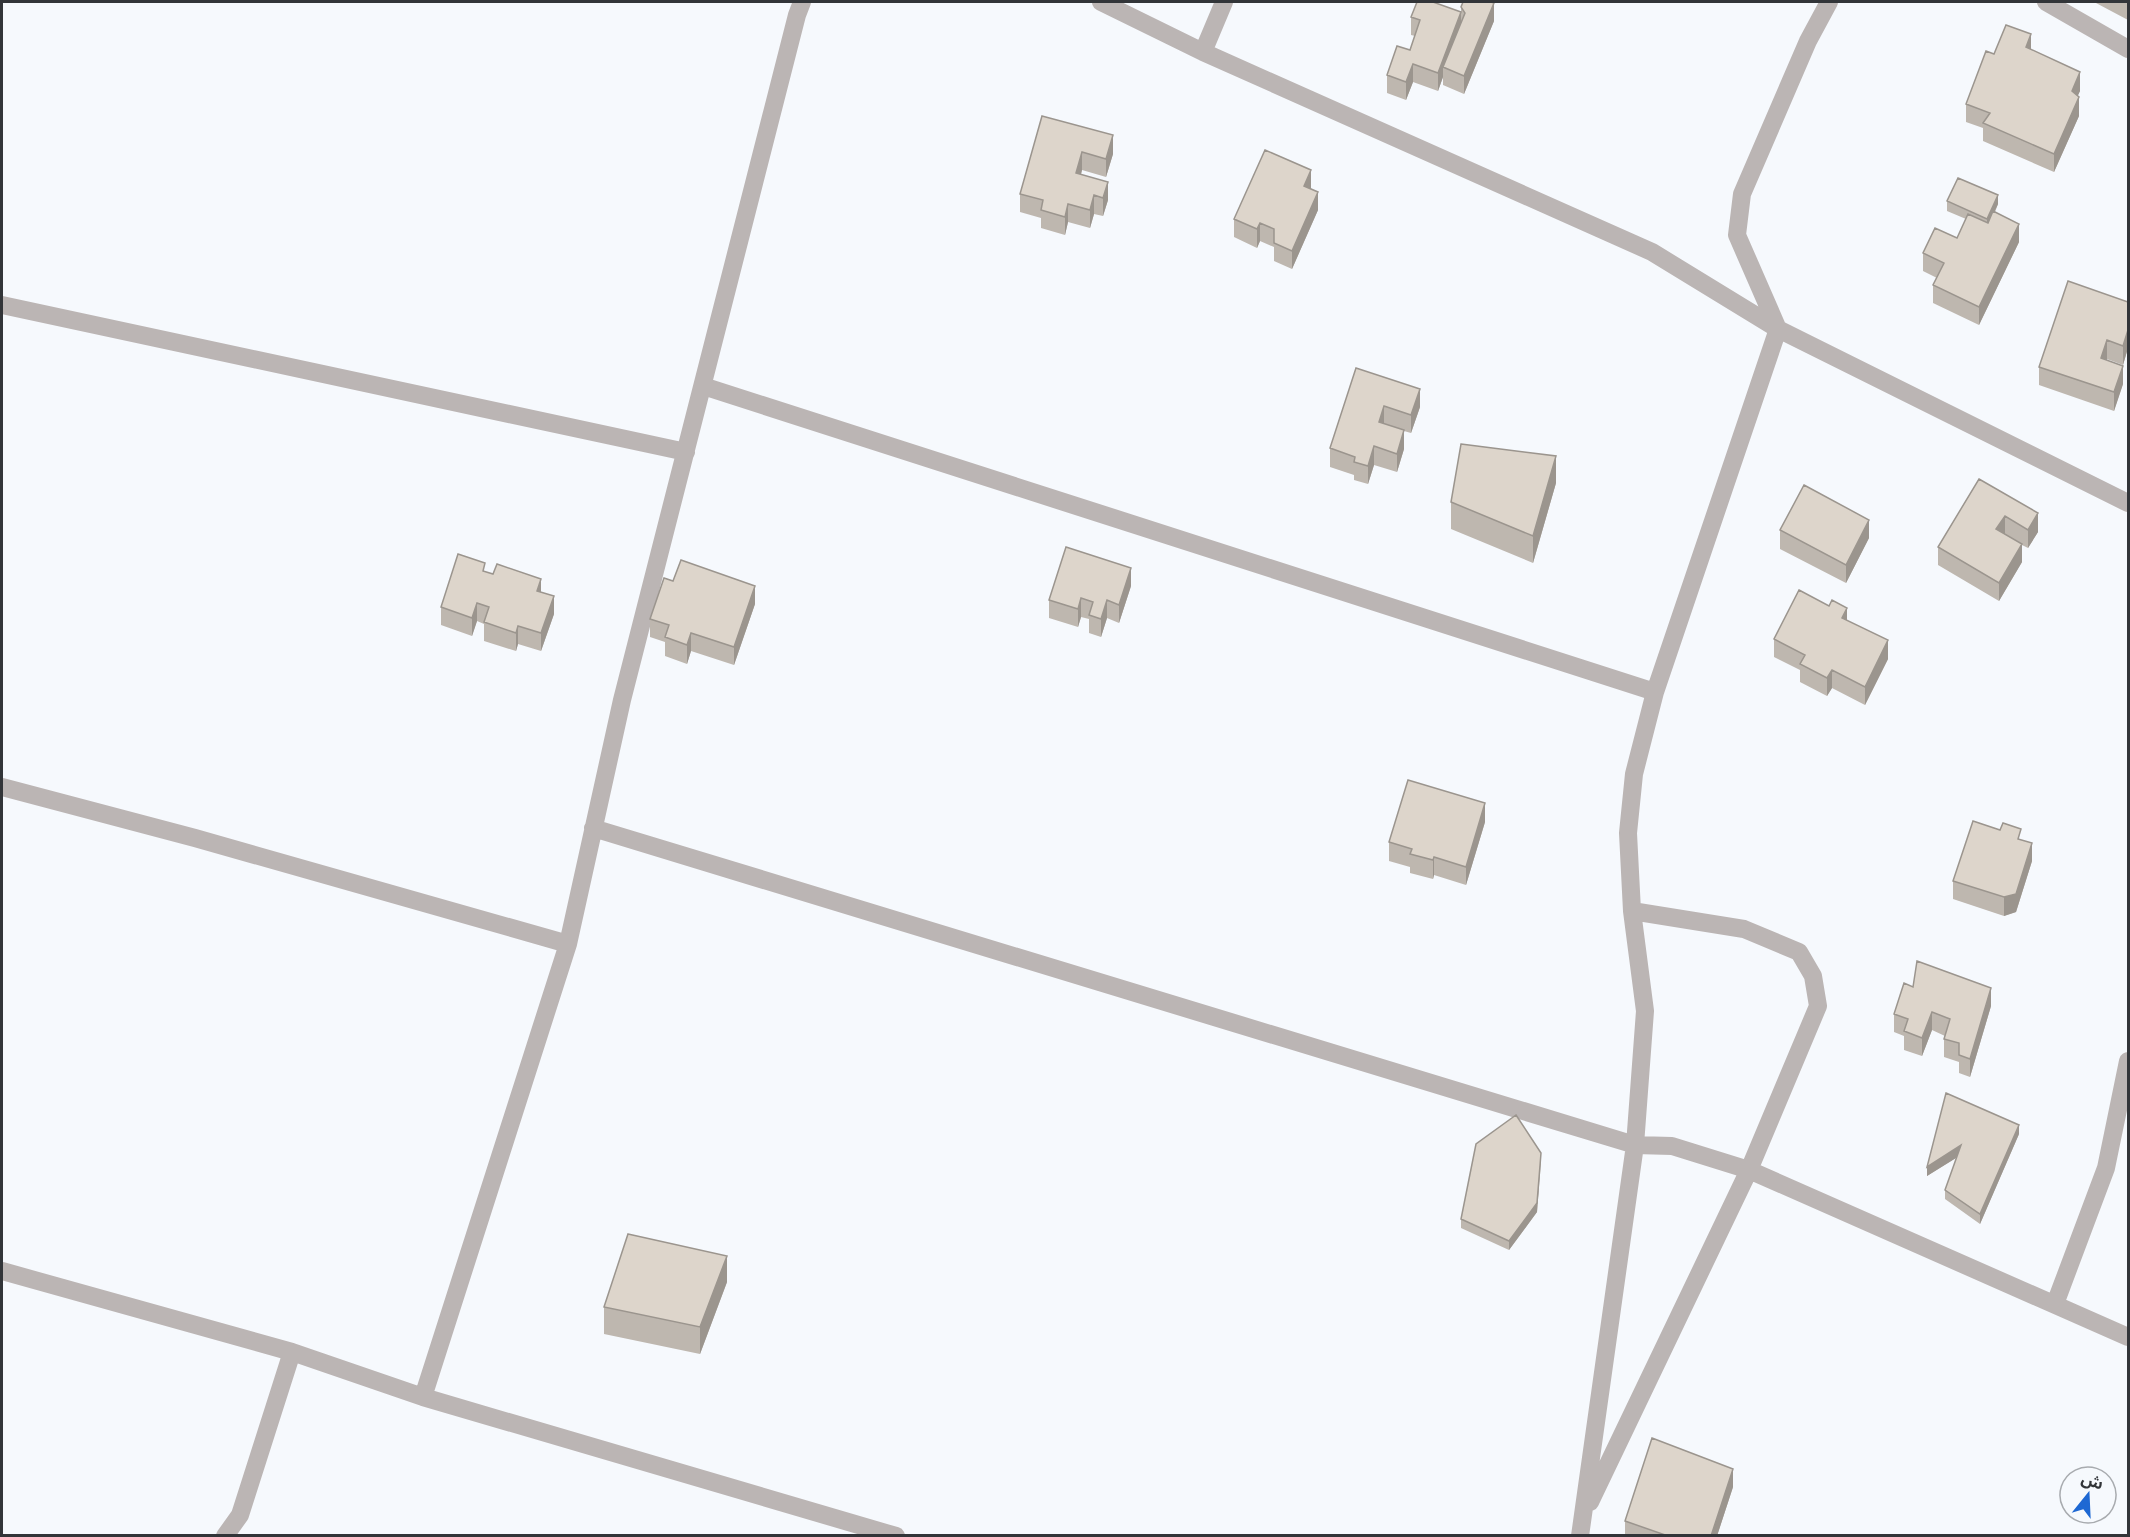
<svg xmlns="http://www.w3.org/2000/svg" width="2130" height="1537" font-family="Poppins,'Noto Sans Arabic',sans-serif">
<rect width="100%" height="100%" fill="#f6f9fd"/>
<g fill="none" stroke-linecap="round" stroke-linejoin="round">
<path stroke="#bbb5b4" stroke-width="18" d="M1101,2L1203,52L1652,252L1778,329L2128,503
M2046,2L2128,49
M1203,52L1224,2
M2,305L686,452
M703,386L1655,692
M2,787L195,838L568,944
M593,828L1635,1145L1672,1146L1749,1170L2128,1337
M2,1271L292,1352L423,1397L896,1536
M2055,1304L2106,1168L2128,1061
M423,1397L568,944L622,700L797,15L802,2
M1590,1502L1749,1170L1818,1006L1813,976L1799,952L1744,929L1632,911
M225,1536L240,1515L292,1352
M1580,1536L1635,1145L1645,1011L1632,911L1628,833L1634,774L1655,692L1778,329L1737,235L1742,194L1808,41L1829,2"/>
</g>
<path fill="#beb7af" d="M2096,2H2128V20L2096,3Z
M1461,7L1494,21L1464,94L1443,85V77L1438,91L1413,82L1406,100L1387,93V75L1410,50L1415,36L1411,35V17L1461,24Z
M2031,49L2080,91L2077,96L2079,116L2054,172L1983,141V128L1966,122V104L1994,54Z
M1042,116L1113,154L1106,177L1082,170L1081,175L1108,200L1103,216L1094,214L1090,228L1068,222L1065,235L1041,228V218L1020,212V194Z
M1311,188L1318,210L1292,269L1274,261V247L1260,241L1257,248L1234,237V219Z
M1947,201L1998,204L1995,212L2019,242L1979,325L1933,303V285L1937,278L1923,271V253L1957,238L1966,219L1947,211Z
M2128,302V348L2123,365L2107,359L2106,360L2123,384L2114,411L2039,385V367Z
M1356,368L1420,407L1411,433L1404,431V449L1397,472L1374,465L1368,484L1354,480V475L1330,467V448Z
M1979,479L2038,532L2028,548L2022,545V562L1999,601L1938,565V547Z
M1556,483L1533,563L1451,529V502Z
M1780,530L1869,538L1846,583L1780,549Z
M485,572L541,592L554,614L541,651L518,644L516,651L484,641V624L477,621L472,636L441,625V607Z
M673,581L755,604L734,665L691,651L687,664L665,656V642L650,637V619Z
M1131,586L1119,623L1107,618L1101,637L1089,633V619L1081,617L1078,627L1049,618V600Z
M1847,620L1888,659L1865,705L1832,688L1827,696L1800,682V670L1774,657V639Z
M1485,822L1466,885L1434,875L1433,879L1410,873V867L1389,861V842Z
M2021,840L2032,861L2016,912L2004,916L1953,899V881Z
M1913,987L1991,1006L1970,1077L1959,1073V1062L1944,1057V1039L1945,1036L1932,1030L1922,1056L1904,1050V1036L1894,1032V1014Z
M2019,1134L1980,1224L1945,1199V1190L1957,1157L1927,1176V1167Z
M1541,1162L1537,1212L1509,1250L1461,1228V1219Z
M727,1282L700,1354L604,1334V1307Z
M1733,1487L1717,1536H1625V1521Z"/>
<path fill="#9b958e" d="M1494,3V21L1464,94V76Z
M1461,12V30L1443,67V77L1438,91V73Z
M2031,34V52L2026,47Z
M1413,64V82L1406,100V82Z
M2080,72V91L2072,109V91Z
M2079,97V116L2054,172V154Z
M1113,135V154L1106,177V159Z
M1082,152V170L1076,191V173Z
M1311,170V188L1304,204V186Z
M1108,182V200L1103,216V198Z
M1318,192V210L1292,269V251Z
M1094,195V214L1090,228V210Z
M1998,195V204L1987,228V219Z
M1068,204V222L1065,235V217Z
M1260,223V241L1257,248V229Z
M2019,224V242L1979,325V307Z
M2128,330V348L2123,365V346Z
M2107,340V359L2101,376V358Z
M2123,366V384L2114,411V392Z
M1420,389V407L1411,433V415Z
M1384,406V424L1379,422Z
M1404,430V449L1397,472V454Z
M1374,446V465L1368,484V466Z
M1556,456V483L1533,563V536Z
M2038,513V532L2028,548V530Z
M2005,516V534L1996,529Z
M1869,520V538L1846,583V565Z
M2022,544V562L1999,601V583Z
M1131,568V586L1119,623V605Z
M541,579V598L537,591Z
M755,586V604L734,665V647Z
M554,596V614L541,651V633Z
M1081,598V617L1078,627V609Z
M1107,600V618L1101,637V619Z
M477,603V621L472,636V618Z
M1847,608V626L1842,618Z
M518,626V644L516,651V633Z
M691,633V651L687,664V645Z
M1888,640V659L1865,705V687Z
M1832,670V688L1827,696V678Z
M1485,803V822L1466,885V867Z
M2032,843V861L2016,912L2004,916V897Z
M1434,857V875L1433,879V860Z
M1991,988V1006L1970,1077V1059Z
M1932,1012V1030L1922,1056V1038Z
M2019,1125V1134L1980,1224V1214Z
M1961,1145V1155L1927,1176V1167Z
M1541,1153L1537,1212L1509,1250V1241Z
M727,1256V1282L700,1354V1327Z
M1733,1469V1487L1717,1536H1711Z"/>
<path fill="#ddd5cb" stroke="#9b958e" stroke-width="1.5" d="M1417,2H1433L1461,12L1438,73L1413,64L1406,82L1387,75L1397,46L1410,50L1420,20L1411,17Z
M1463,2H1491L1494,3L1464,76L1443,67L1465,13L1461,7Z
M2006,25L2031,34L2026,47L2080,72L2072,91L2079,97L2054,154L1983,123L1990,113L1966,104L1986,51L1994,54Z
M1042,116L1113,135L1106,159L1082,152L1076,173L1108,182L1103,198L1094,195L1090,210L1068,204L1065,217L1041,210L1043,200L1020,194Z
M1265,150L1311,170L1304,186L1318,192L1292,251L1274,243V229L1260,223L1257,229L1234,219Z
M1958,178L1998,195L1987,219L1947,201Z
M1993,211L2019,224L1979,307L1933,285L1944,263L1923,253L1935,228L1957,238L1968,214L1988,223Z
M2068,281L2128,302V330L2123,346L2107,340L2101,358L2123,366L2114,392L2039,367Z
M1356,368L1420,389L1411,415L1384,406L1379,422L1404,430L1397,454L1374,446L1368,466L1354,462L1355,457L1330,448Z
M1461,444L1556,456L1533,536L1451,502Z
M1979,479L2038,513L2028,530L2005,516L1996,529L2022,544L1999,583L1938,547Z
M1804,485L1869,520L1846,565L1780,530Z
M1066,547L1131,568L1119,605L1107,600L1101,619L1089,615L1093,602L1081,598L1078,609L1049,600Z
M458,554L485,563L483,571L493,574L497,564L541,579L537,591L554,596L541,633L518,626L516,633L484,622L489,607L477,603L472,618L441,607Z
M681,560L755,586L734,647L691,633L687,645L665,637L669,625L650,619L664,578L673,581Z
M1799,590L1829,606L1832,600L1847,608L1842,618L1888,640L1865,687L1832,670L1827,678L1800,664L1805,655L1774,639Z
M1408,780L1485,803L1466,867L1434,857L1433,860L1410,854L1412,849L1389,842Z
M1973,821L2000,830L2003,823L2021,829L2018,839L2032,843L2016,894L2004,897L1953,881Z
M1917,961L1991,988L1970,1059L1959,1055V1043L1944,1039L1950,1019L1932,1012L1922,1038L1904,1031L1908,1019L1894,1014L1904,983L1913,987Z
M1946,1093L2019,1125L1980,1214L1945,1190L1961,1145L1927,1167Z
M1516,1115L1541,1153L1537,1203L1509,1241L1461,1219L1476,1144Z
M628,1234L727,1256L700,1327L604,1307Z
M1652,1438L1733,1469L1711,1536H1668L1625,1521Z"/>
<rect width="2130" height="1537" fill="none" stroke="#323539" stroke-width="6"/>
<g transform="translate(2088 1495) rotate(18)"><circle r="28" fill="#f6f9fd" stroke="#a8abaf" stroke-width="1.5"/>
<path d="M0-4.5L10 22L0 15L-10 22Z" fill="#1e68d3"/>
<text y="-9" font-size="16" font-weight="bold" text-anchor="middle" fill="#323539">ش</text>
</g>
</svg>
